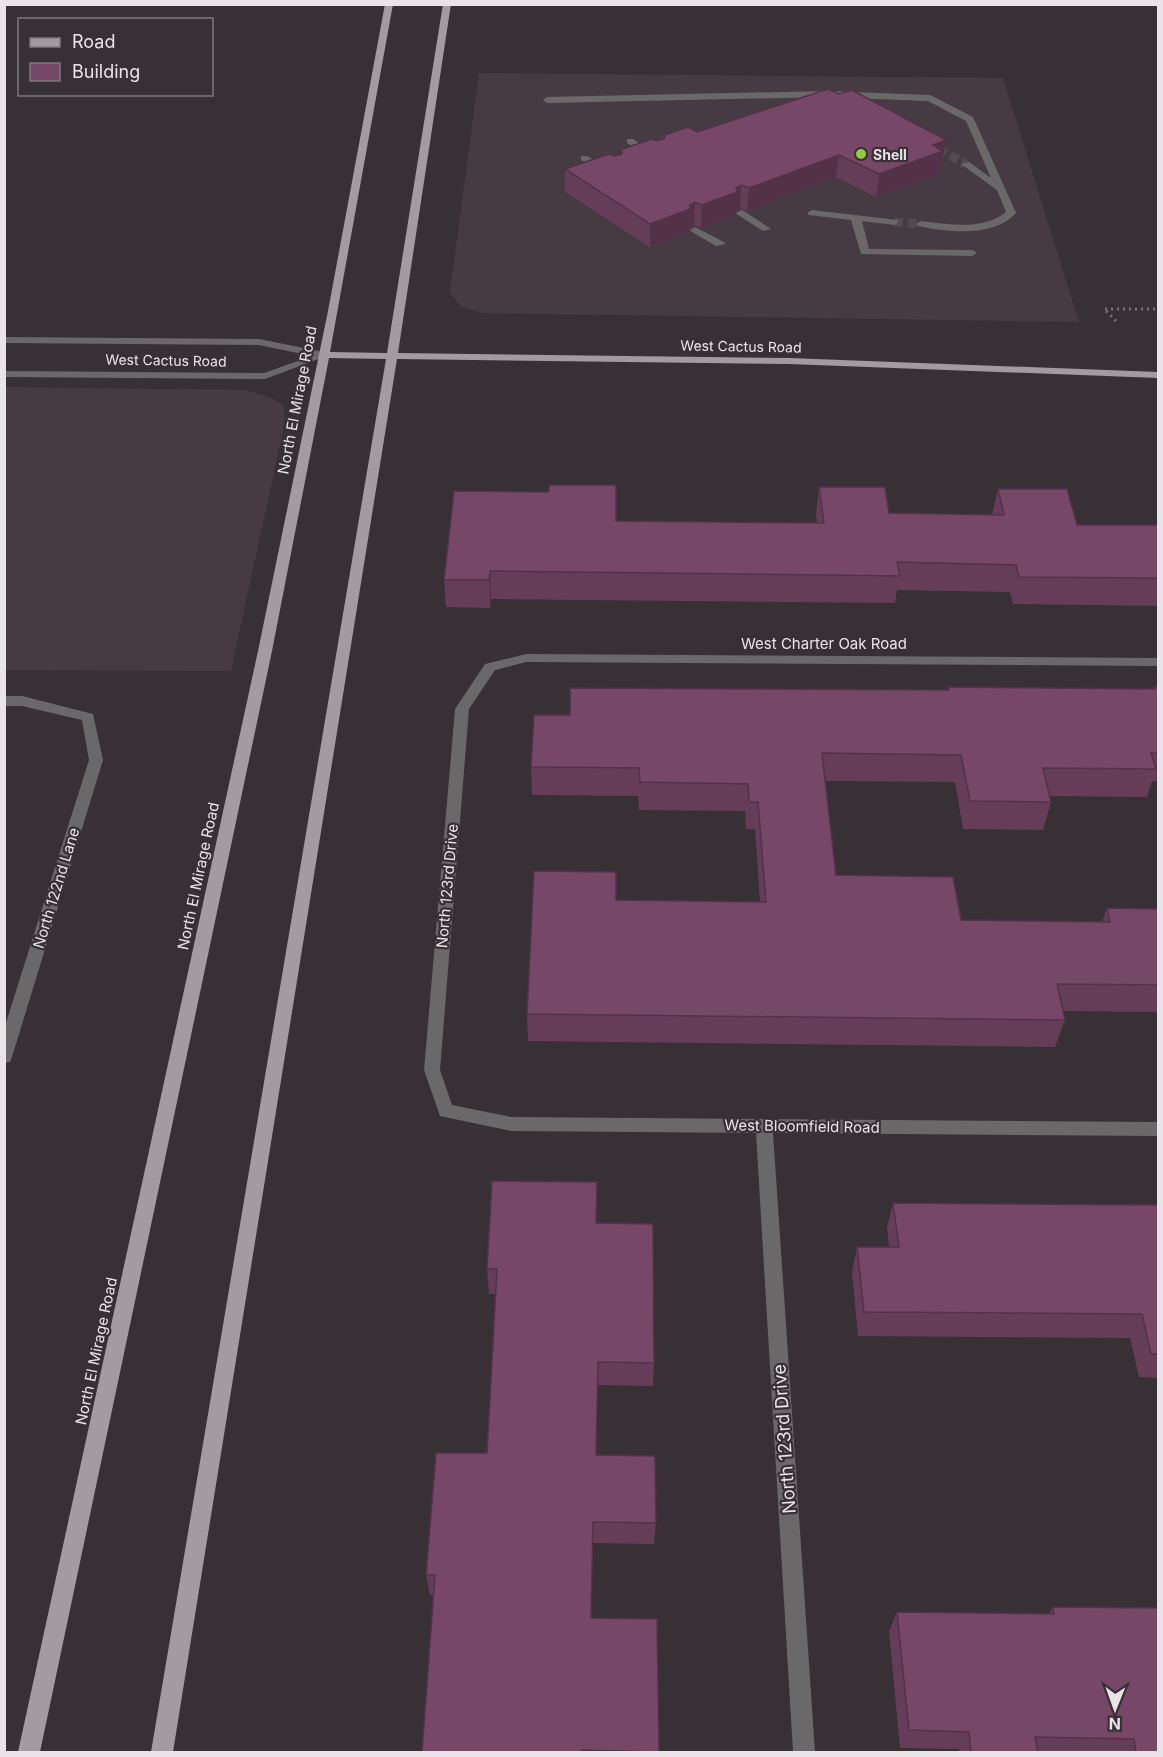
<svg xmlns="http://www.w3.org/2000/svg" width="1163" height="1757" font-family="Inter,sans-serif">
<rect width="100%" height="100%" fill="#373034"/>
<path fill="#473b43" d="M479,73L1003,78L1079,322L482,313L461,307L450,292Z
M5,387L246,390L272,398L283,405L285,416L282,435L231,671L5,670Z"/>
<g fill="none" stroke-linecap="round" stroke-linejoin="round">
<path stroke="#524b4f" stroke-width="9" stroke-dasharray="9 4.5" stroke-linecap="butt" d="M926,143L966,164
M894,222L921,224"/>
<path stroke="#787275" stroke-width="3" stroke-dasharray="2 4" stroke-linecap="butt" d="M1116,321L1104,309H1158"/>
<path fill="#6b686a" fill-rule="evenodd" d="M827,91L930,95L973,117L1016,213C993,238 947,232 918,226L916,224L921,221C949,224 982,231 1006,212L997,190L961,164L969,162L991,178L966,121L928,101L827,97L547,103L543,100L547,97Z
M627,139H633L658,156L650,158L627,143Z
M581,156H587L613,170L605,172L581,160Z
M741,210L744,211L771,229L763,231L738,215L736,213Z
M812,210L897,220L899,222L894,225L862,221L869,249L972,250L977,253L972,256L861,254L851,220L809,215L807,213Z
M695,227L724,242L725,244L716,246L692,232L690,230Z
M4,337L259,339L324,352L329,355L265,379L4,377V371L264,373L312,356L259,345L4,343Z
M526,654L1158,658V666L526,662L495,670L469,709L440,1070L452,1105L511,1117L1158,1122V1136L773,1133L815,1752H793L756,1133L511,1131L440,1116L424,1070L455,709L485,664Z
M4,696H22L93,714L103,760L12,1057L10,1062L4,1063V1029L89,760L82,720L22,706H4Z"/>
<path fill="#a29ca0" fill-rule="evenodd" d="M385,4H393L330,352L387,353L443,4H451L398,353L789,358L1158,372V378L789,364L397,359L173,1752H151L386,359L329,358L272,651L40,1752H18L258,651L328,311Z"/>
</g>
<path fill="#663d59" d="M839,94L943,163H941L940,174L876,197L836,177L747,211L740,208L735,211V215L701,228L694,225L689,228V232L650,247L565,192V169L622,154L656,141L697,132Z
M819,487L889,513L992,515L998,489L1077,525H1158V606L1013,604L1010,592L897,590L895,603L491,599L490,608L446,607L444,580L616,521L817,523L816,514Z
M948,687L1153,689L1154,687H1158V781H1152L1147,797L1049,796L1051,802L1043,830L963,829L955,782L825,781L836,875L961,920L1102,922L1107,908L1158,909V1020L1156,1012L1063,1011L1065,1020L1055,1047L528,1041L527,1014L616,900L760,902L755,829H746L745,811L639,810L638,796L532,795L531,767L570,715L948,690Z
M893,1203L1158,1205V1378L1139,1377L1130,1338L858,1336L852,1272L857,1247H889L887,1228Z
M597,1223L654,1363L653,1386L597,1385L596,1455L656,1523L654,1544L592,1543L591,1618L659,1752H422L433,1595H430L426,1575L487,1453L495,1294H489L487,1269Z
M1053,1607L1158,1752H959V1749L900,1748L889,1631L897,1612L1049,1614Z"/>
<path fill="#533249" d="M946,140L940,174L876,197L879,174L933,145Z
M839,155L836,177L747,211L749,188Z
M741,185L740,208L735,211V215L701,228L702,205Z
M695,202L694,225L689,228V232L650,247V224Z
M490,571L491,599L490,608L489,580Z"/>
<path fill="#774768" stroke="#533249" stroke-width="1.5" d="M828,89L839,94L852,90L946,140L933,145L943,151L879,174L839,155L749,188L741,185L736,188L737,192L702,205L695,202L690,205V209L650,224L565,169L609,154L614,156L622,154V149L652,139L656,141L664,139L665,135L688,127L697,132Z
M549,485H616V521L824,523L819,487H885L889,513L1004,515L998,489H1067L1077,525H1158V578L1019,577L1016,565L897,562L900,576L490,571L489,580H444L454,491L549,492Z
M948,687L1155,689L1154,687H1158V753H1151L1156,769L1043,768L1051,802L970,801L961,755L822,753L836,875L953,877L961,920L1110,922L1107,908L1158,909V985L1057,984L1065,1020L527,1014L534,871L616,872V900L766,902L758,802H749L748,784L640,782L639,768L531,767L534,715H570V688L949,690Z
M492,1181L597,1182L596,1223L653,1224L654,1363L598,1362L596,1455L655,1456L656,1523L593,1522L591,1618L657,1619L659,1752L582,1750V1752H422L435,1575H426L436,1453H487L497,1269H487Z
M893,1203L1158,1205V1354H1151L1142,1314L864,1312L857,1247H899Z
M1053,1607L1158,1608V1752H1136L1134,1739L1035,1737L1038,1752H971L969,1732L909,1730L897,1612L1054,1614Z"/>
<circle fill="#93cd3e" stroke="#373034" stroke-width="2" cx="861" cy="154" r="6"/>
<g text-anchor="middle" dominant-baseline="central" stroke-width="4.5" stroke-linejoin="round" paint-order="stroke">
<g font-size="14" font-weight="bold" fill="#e8e4e7" stroke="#373034" text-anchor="start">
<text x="873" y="154">Shell</text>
</g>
<g font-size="14" fill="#e8e4e7" stroke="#373034">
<text transform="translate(741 346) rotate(1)">West Cactus Road</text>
<text transform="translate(166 360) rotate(1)">West Cactus Road</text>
</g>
<g font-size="15" fill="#e8e4e7" stroke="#373034">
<text transform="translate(297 400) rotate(-79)">North El Mirage Road</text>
<text x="824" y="643">West Charter Oak Road</text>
<text transform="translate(198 876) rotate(-78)">North El Mirage Road</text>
<text transform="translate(447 886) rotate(-85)">North 123rd Drive</text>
<text transform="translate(56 888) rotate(-73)">North 122nd Lane</text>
<text transform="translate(802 1126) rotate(1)">West Bloomfield Road</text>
<text transform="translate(96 1351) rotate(-78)">North El Mirage Road</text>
</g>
<g font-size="18" fill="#e8e4e7" stroke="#373034">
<text transform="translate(784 1439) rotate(-94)">North 123rd Drive</text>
</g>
</g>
<rect width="1163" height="1757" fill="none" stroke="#e8e4e7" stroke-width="12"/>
<rect x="18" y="18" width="195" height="78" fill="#373034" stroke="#7e787c" stroke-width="1.5"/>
<rect x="30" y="38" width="30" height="9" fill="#a29ca0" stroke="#7e787c" stroke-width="1.5"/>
<text x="72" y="48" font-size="18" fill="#e8e4e7">Road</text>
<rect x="30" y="63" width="30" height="18" fill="#774768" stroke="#7e787c" stroke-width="1.5"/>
<text x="72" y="78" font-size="18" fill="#e8e4e7">Building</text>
<g transform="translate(1115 1709) rotate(181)" stroke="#373034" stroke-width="4.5" paint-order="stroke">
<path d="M0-4.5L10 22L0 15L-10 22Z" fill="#e8e4e7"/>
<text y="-9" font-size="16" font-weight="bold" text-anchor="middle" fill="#e8e4e7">N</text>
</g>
</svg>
